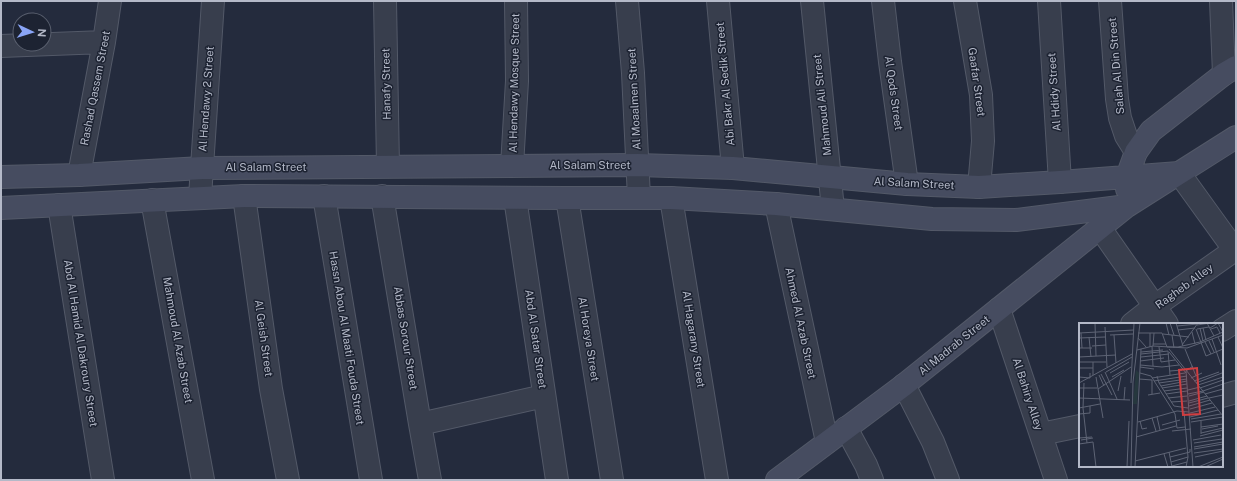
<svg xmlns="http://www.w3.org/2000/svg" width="1237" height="481" font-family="'Public Sans',sans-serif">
<rect width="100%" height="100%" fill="#242b3d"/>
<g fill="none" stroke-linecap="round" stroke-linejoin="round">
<defs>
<path id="street" d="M385,1L388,166
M627,1L633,73L639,198
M718,1L733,168
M812,1L833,209
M883,1L890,62L907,184
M965,1L981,95L983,141L979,187
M1049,1L1060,182
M1110,1L1117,99L1120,118L1126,136L1136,152
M1221,1L1224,74
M1,46L104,42
M512,166L517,81L516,1
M1179,173L1236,252
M79,175L104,42L110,1
M244,196L271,389L288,480
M324,196L371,480
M382,196L420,424L430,480
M200,197L213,1
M515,198L557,480
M567,198L612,480
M671,198L717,480
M152,200L203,480
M776,204L827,442
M59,205L103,480
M1100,228L1167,324
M999,309L1056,480
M1132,324L1155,306L1236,249
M1222,330L1236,321
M904,385L933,442L948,480
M1222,396L1236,392
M420,424L544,396
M846,428L866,465L872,480
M1041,434L1080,426"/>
<path id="secondary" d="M1,177L79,175L202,168L638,165L733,168L907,184L979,187L1060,182L1179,173
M1127,189V177L1136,152L1151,131L1224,74L1236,67
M1,208L244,196L567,198H671L776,204L932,219L1016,220L1127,206
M777,480L904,385L1127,206L1236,137"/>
</defs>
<use href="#street" stroke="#535968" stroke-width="24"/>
<use href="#secondary" stroke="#535968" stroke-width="24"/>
<use href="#street" stroke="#383e4d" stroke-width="22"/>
<use href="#secondary" stroke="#464c60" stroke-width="22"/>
</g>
<g text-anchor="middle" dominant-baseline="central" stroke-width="3" stroke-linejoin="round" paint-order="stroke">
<g font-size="11" fill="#b4b9c8" stroke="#1d2332">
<text transform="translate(1116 66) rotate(-95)">Salah Al Din Street</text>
<text transform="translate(977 82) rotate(82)">Gaafar Street</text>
<text transform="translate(514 83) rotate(-89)">Al Hendawy Mosque Street</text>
<text transform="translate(386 84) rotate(-91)">Hanafy Street</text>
<text transform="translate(725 84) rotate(-95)">Abi Bakr Al Sedik Street</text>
<text transform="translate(95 88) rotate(-79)">Rashad Qassem Street</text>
<text transform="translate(1054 92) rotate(-94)">Al Hdidy Street</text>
<text transform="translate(894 93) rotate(82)">Al Qods Street</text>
<text transform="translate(206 99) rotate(-86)">Al Hendawy 2 Street</text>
<text transform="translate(634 99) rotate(-93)">Al Moaalmen Street</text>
<text transform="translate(822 105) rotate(-96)">Mahmoud Ali Street</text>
<text x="590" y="165">Al Salam Street</text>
<text x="266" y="167">Al Salam Street</text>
<text transform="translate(914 183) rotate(3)">Al Salam Street</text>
<text transform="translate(1184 286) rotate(-36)">Ragheb Alley</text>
<text transform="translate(801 323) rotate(78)">Ahmed Al Azab Street</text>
<text transform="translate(264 338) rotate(82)">Al Geish Street</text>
<text transform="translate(347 338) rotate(81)">Hassn Abou Al Maati Fouda Street</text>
<text transform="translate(406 338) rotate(81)">Abbas Sorour Street</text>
<text transform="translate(536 339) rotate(82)">Abd Al Satar Street</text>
<text transform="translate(589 339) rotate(81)">Al Horeya Street</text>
<text transform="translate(694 339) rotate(81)">Al Hagarany Street</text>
<text transform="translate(178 340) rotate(80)">Mahmoud Al Azab Street</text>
<text transform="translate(81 343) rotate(81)">Abd Al Hamid Al Dakroury Street</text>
<text transform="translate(954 345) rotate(-39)">Al Madrab Street</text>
<text transform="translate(1028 394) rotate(72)">Al Bahiry Alley</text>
</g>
</g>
<g transform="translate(1079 323)">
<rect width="144" height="144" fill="#242b3d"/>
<path d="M57,47L60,50L58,81H54Z" fill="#26383e"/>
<path fill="none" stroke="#5e6475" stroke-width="1" d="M16,0L17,33M87,0L90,12M91,0L95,12M97,0L104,23M128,0L135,13M118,2L132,0M98,3L119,1M26,4L28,44M121,5L124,18M124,5L127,17M117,6L127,33L144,26M118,6L130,4M132,6L138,4L141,10M99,7L116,5M113,9L116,21M0,10L55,7M2,10L3,25M59,10H83L88,24H99L121,19L144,9L139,0L131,5M84,11L110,14M31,12L54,11M35,12L37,40M93,12L95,25M10,14L12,34M139,14L144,25M0,15L26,14M59,15L67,24M133,16L142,42M130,18L135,29M126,19L132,31M74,21H87M103,22L119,0M13,23L27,22M73,23L74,43M74,23L75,10M71,24V10M80,24L82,39L96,37M0,25H13M90,26L144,93M106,26L117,53M58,27L74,23L108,25L144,12M62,29L84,27M90,29L107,50M62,31L89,28L91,52M0,34L37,32M62,34L90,31M61,38L85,35M1,39H27M14,39V52M61,42L83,44L100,42M114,43L107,48L114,144M61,44L75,46M0,45H14M91,48L103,47M26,49L38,76M27,49L53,34M31,50L50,39M61,50L72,53L96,91L98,105L106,104M22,51L33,72M20,52L25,63M78,53L80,60L95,83L109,85M0,54L11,55V50M17,54L24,95M33,54L45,47M73,55L106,50M112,55L123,50M60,56L73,57M73,57V71M75,58L108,53M115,58L140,49M0,60L53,31M52,60L55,0M80,60L108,56M117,60L143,50M119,62L144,54M82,63L108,58M0,65H18M83,65L108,61M121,65L144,57M19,66L52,44M109,67L121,64M39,68L42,53M85,68L108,65M124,68L144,61M87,71L108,68M109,71L124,68M126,71L144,66M69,72L81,70M110,73L125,69M0,75L51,77M89,75L108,73M130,75L144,72M45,77L46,64M110,78L128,73M92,79L108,78M110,80L129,75M110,83L131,77M0,85L21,81M4,85L8,120M4,85L5,60M111,86L133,80M105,88L109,134L107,144M111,90L136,84M0,91L11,90V83M78,94L81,107M111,94L139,87M73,95L77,108M112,96L142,91M61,98L63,106L68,105M59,99L98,88L110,89M112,99L144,94M83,102L101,97M122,104L144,101M123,106L139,103M93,108L112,106M122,110L144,105M122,111V98M121,113L144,107M57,114L97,103M0,115L13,114M2,117L14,115M114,117L142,112M115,120L143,116M0,121L14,119L17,144M115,124L144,119M115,126L144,121M90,129L93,144M115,130L144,126M85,131L89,144M91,134L111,129V126M116,134L144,128M56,138L107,125M92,139L109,134M93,143L108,139M48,144L50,98M52,144L54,59L61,0M56,144L62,26M119,144L144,134M126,144L144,136"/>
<path fill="#d13e40" fill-opacity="0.15" stroke="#d13e40" stroke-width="2" d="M118,45L121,91L104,92L100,47Z"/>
<rect width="144" height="144" fill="none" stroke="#b4b9c8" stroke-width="2"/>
</g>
<rect width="1237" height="481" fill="none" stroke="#b4b9c8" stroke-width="4"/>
<g transform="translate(32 32) rotate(94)"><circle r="19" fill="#1d2332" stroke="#595f6e"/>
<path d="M0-3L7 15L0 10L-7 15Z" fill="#8aa5f7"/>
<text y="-6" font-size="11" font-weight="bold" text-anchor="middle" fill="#b4b9c8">N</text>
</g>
</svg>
